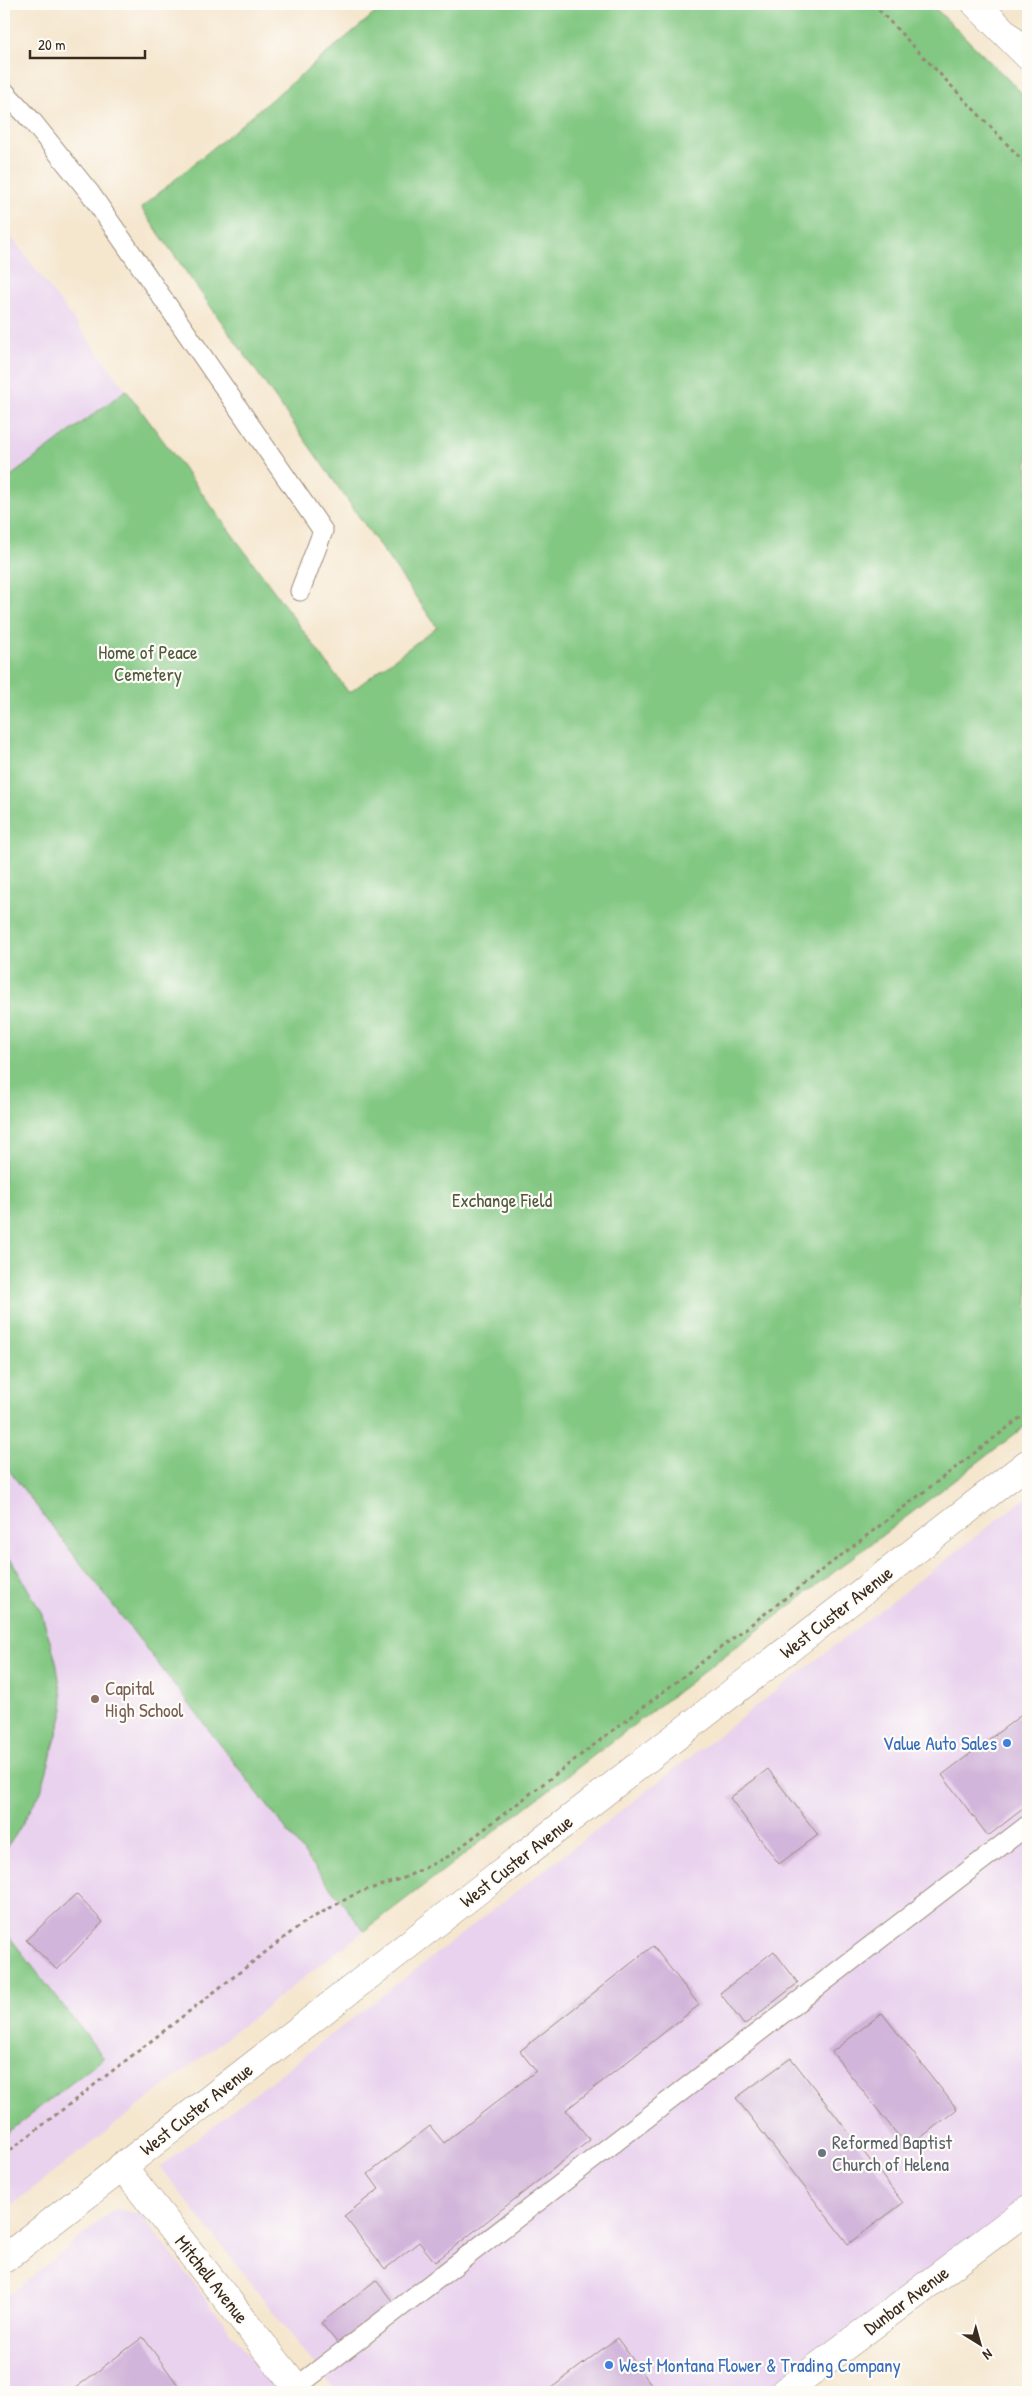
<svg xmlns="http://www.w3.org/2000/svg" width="1032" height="2396" font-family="'Patrick Hand',sans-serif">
<rect width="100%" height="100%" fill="#fdfcf7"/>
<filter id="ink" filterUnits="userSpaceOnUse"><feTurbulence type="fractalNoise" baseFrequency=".02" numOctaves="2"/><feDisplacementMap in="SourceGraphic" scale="10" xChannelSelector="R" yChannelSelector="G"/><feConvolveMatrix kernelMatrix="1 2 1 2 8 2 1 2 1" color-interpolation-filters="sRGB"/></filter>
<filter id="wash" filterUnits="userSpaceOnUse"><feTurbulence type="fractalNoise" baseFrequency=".0096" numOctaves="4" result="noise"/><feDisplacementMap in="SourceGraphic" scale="20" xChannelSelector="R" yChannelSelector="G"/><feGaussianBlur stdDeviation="1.12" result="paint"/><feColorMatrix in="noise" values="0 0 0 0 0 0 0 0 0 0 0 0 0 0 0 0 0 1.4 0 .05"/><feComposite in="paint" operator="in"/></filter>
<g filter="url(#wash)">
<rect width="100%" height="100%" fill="#f5e6ce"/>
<path fill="#e9d2ee" d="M4,227L126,390L4,481Z
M4,1464L364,1931L4,2211Z
M1028,1496V2209L784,2392H336L160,2167Z
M115,2209L141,2214L277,2392H4V2299Z"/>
<path fill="#82c782" stroke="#5e7850" d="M386,4H931L1028,99V1424L364,1931L4,1464V481L126,390L349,693L437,627L141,208Z
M4,1553L12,1561L41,1612L56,1661L64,1709L41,1792L15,1836L4,1850V1745L10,1729L8,1673L4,1652Z
M4,1930L104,2058L4,2135Z"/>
<g id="blocks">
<path fill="#d2b5da" d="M1028,1710V1805L988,1836L942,1775Z
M768,1769L818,1835L779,1864L730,1798Z
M76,1894L103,1922L57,1970L26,1940Z
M653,1946L699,2005L566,2110L590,2140L435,2262L419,2242L385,2269L344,2216L379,2189L368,2174L430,2126L444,2143L536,2071L520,2051Z
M774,1951L798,1983L744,2025L720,1993Z
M882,2013L957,2109L908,2148L832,2052Z
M791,2058L903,2203L848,2244L736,2098Z
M376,2280L393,2302L339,2345L321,2323Z
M143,2337L178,2385L168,2392H70Z
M617,2338L657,2392H546Z"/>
</g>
</g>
<g filter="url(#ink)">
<use href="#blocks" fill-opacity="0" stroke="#988876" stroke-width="1"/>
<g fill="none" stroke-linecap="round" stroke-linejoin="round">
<defs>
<path id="service" d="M4,91L32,121L90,193L323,531L300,591
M290,2392L1028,1825"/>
<path id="minor" d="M122,2166L300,2392
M784,2392L1028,2209"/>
<path id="secondary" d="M976,4L1028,56
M4,2259L1028,1463"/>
</defs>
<use href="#service" stroke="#988876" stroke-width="21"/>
<use href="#minor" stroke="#988876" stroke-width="29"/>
<use href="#secondary" stroke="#988876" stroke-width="29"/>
<path stroke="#988876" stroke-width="3" stroke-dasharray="4 4" stroke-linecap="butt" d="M873,4L1028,166
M4,2155L303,1923L357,1893L404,1878L449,1856L1028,1412"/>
<use href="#service" stroke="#fff" stroke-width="19"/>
<use href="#minor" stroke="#fff" stroke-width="28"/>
<use href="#secondary" stroke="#fff" stroke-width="28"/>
</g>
</g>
<circle fill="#8d6e63" stroke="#fdfcf7" stroke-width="2" cx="95" cy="1699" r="5"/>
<g fill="#3f7fe0" stroke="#fdfcf7" stroke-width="2">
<circle cx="1007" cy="1743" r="5"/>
<circle cx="609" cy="2365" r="5"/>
</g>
<circle fill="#6b7280" stroke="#fdfcf7" stroke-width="2" cx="822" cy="2153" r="5"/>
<g text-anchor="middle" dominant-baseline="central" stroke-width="4.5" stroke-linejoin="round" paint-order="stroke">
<g font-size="19" fill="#50593c" stroke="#fdfcf7">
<text x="148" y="652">Home of Peace<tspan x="148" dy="22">Cemetery</tspan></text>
<text x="502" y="1200">Exchange Field</text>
</g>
<g font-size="19" fill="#3b2a1e" stroke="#fdfcf7">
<text transform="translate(836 1612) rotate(-38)">West Custer Avenue</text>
<text transform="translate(516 1861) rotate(-38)">West Custer Avenue</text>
<text transform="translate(196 2109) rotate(-38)">West Custer Avenue</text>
<text transform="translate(212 2279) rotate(52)">Mitchell Avenue</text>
<text transform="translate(906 2300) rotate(-37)">Dunbar Avenue</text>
</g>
<g font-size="19" fill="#785e54" stroke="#fdfcf7" text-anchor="start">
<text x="105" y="1688">Capital<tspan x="105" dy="22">High School</tspan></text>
</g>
<g font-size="19" fill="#366cbe" stroke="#fdfcf7" text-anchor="end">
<text x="997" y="1743">Value Auto Sales</text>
<text x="619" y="2365" text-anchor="start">West Montana Flower &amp; Trading Company</text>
</g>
<g font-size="19" fill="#5b616d" stroke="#fdfcf7" text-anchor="start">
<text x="832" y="2142">Reformed Baptist<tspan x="832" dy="22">Church of Helena</tspan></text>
</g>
</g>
<rect width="1032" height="2396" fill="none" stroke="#fdfcf7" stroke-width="20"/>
<g transform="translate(980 2344) rotate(143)" stroke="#fdfcf7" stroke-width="4" paint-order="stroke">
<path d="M0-4L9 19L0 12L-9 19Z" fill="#3b2a1e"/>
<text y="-8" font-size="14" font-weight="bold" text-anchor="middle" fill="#3b2a1e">N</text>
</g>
<path d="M30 50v8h115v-8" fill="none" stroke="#3b2a1e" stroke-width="2.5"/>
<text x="38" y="50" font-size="15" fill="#3b2a1e" stroke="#fdfcf7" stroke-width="4" paint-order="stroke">20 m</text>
</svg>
